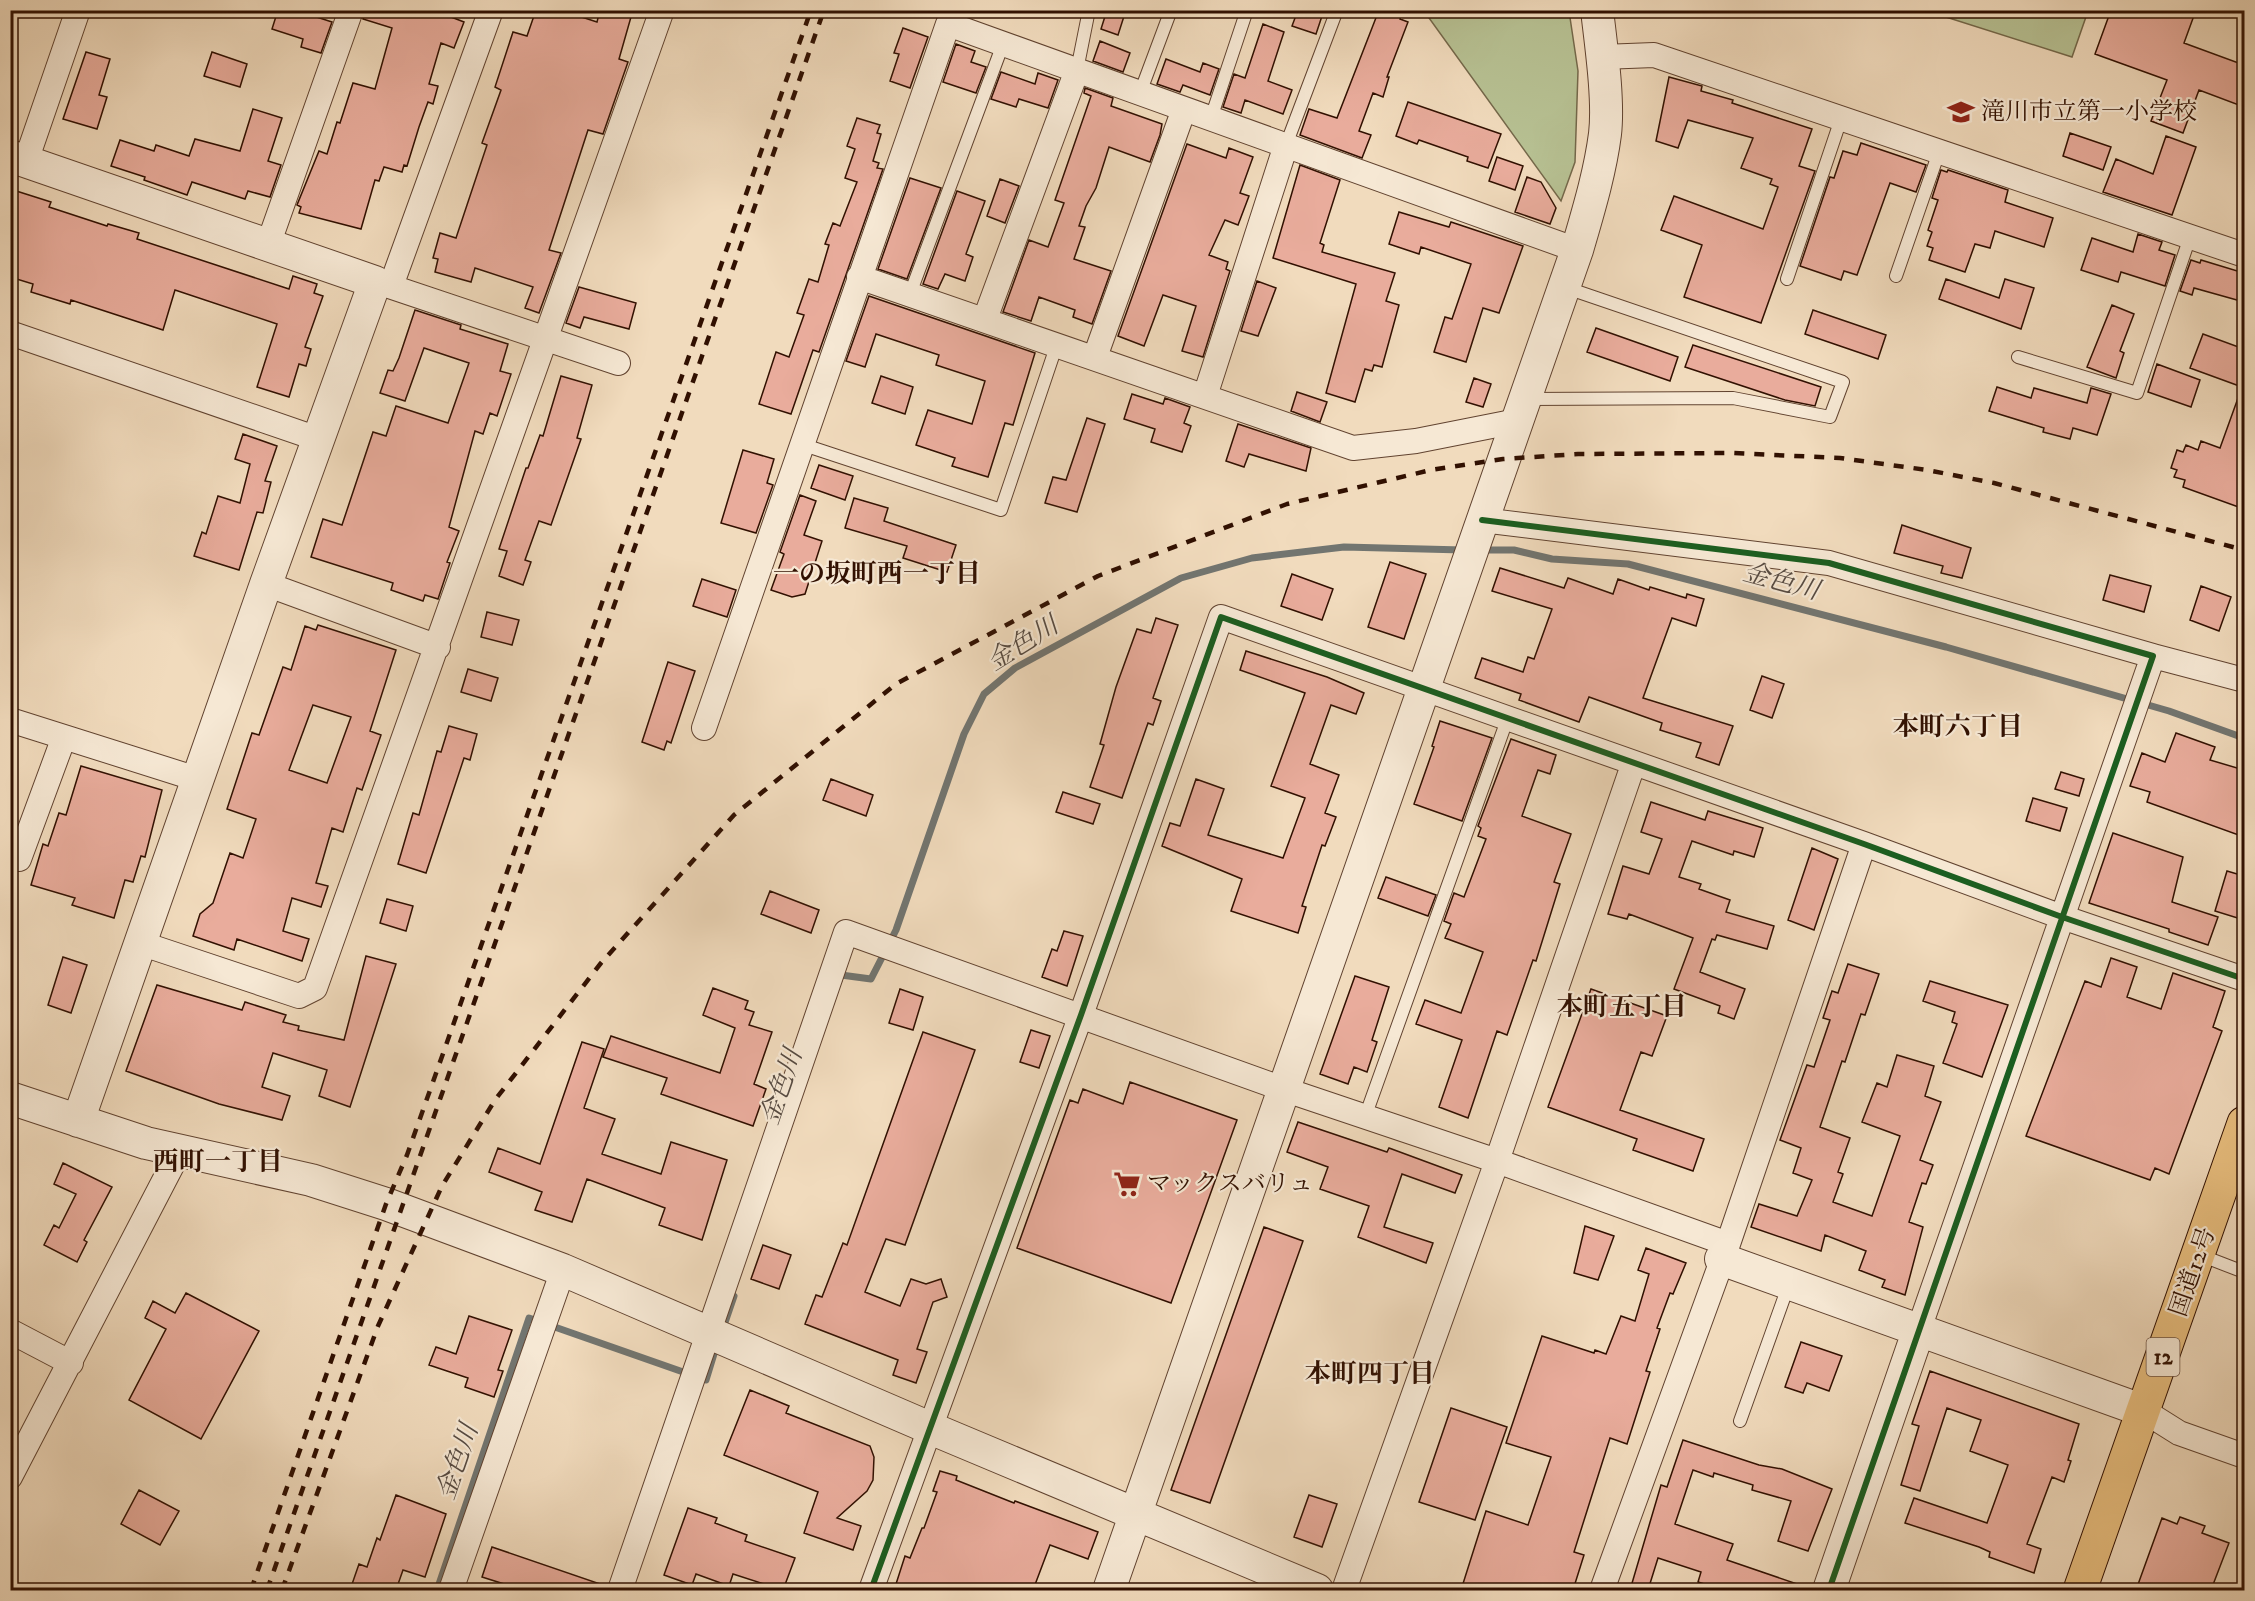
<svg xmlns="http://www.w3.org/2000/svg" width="2255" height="1601" font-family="'IM FELL DW Pica','Noto Serif JP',serif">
<rect width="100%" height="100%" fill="#f1dbbd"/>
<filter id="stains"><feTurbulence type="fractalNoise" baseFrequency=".00333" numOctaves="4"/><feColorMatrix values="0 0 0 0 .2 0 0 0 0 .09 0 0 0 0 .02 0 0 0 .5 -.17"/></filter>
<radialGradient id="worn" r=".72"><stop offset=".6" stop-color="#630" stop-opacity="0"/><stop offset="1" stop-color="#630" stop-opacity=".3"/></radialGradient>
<path fill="#b7c193" stroke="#74684a" stroke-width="1.5" d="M1424,11H1569L1578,71L1575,162L1561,201Z
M1927,11L2088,10V11L2072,57Z"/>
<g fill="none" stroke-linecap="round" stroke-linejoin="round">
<path stroke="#727570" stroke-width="7" d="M1480,550H1514L1552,559L1628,564L1946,647L2169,711L2244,738
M839,981L841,975L871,979L896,930L964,734L984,694L1015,668L1181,578L1252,558L1344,547L1463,550
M722,1331L734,1296
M437,1590L529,1318L706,1380L717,1344"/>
</g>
<path fill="#e9ac9c" stroke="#311001" stroke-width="1.5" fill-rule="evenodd" d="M278,10H295L332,22L321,53L301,47L303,39L272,29Z
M365,10H433L464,22L454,48L441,43L429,84L438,86L433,104L428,102L419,127L407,166L404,165L402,172L384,167L379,181L375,180L361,229L299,213L301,207L297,205L319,151L327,154L337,122L340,123L353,83L375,89L392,28L363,19Z
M536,10H560L597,22L600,10H633L619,59L628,62L603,134L588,130L549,250L561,253L539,313L525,308L533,287L475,268L471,282L435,272L438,259L433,258L440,233L456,238L487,145L482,143L501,90L495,87L513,32L527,36Z
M1107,10H1126L1118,35L1101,29Z
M1298,10H1324L1316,34L1292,26Z
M1379,10H1403L1400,19L1408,22L1387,77H1389L1383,97L1373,93L1359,131L1371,135L1362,158L1300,135L1309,109L1337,118Z
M2111,10H2196L2184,43L2244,65V107L2199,90L2183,133L2151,121L2167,80L2095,54Z
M1263,24L1284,32L1268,81L1292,90L1283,114L1245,100L1241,113L1223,107L1234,74L1245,78Z
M903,28L928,37L910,88L890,81L899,54L894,53Z
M1100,41L1130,53L1123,72L1093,61Z
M956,44L975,51L971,62L986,67L976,93L943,82Z
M86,52L110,59L99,95L107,97L97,129L63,119Z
M212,52L247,64L240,87L204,76Z
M1166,59L1200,72L1203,63L1219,69L1210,95L1183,85L1180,92L1157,84Z
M1001,72L1035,84L1038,73L1058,80L1048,108L1019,99L1016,107L991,99Z
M1669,77L1702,86L1701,91L1733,100L1732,103L1812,129L1799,166L1815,171L1761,323L1684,297L1702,245L1661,230L1674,196L1763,229L1778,187L1770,184L1772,179L1741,168L1753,138L1688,120L1678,148L1656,141Z
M1085,88L1113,98L1111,106L1162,124L1160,135L1150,162L1109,147L1096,188L1086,206L1079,226L1085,227L1074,259L1111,271L1092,324L1073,317L1075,310L1039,297L1031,321L1003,312L1029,240L1048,247L1064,203L1055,200L1091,96L1084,93Z
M1408,102L1501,134L1488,168L1467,161L1468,157L1419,140L1417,144L1396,136Z
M253,109L282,118L268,161L281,165L270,197L248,191L245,199L192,182L187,195L144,180L145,177L111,166L120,140L154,151L156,145L189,156L195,139L240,151Z
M857,118L880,125L877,133L881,134L873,161L879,163L877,168L883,169L819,352L813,350L791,414L759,404L776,352L789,357L804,315L797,313L809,279L818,282L829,245L825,244L833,223L840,226L857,182L845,178L855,149L847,146Z
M2070,133L2111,147L2103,170L2063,156Z
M2166,136L2196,147L2172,215L2103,192L2116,159L2153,174Z
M1861,143L1926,165L1916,192L1890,183L1857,275L1844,271L1841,280L1800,266L1830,177L1834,178L1843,151L1857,155Z
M1187,144L1226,158L1229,148L1253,157L1240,193L1249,196L1238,225L1225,220L1209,255L1228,262L1226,269L1230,271L1203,357L1182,351L1196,306L1163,295L1144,346L1118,336Z
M1497,157L1523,166L1515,190L1489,181Z
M1300,165L1340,180L1320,243L1324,245L1322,252L1395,273L1386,301L1399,305L1382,367L1374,365L1372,371L1365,369L1355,402L1326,393L1356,284L1273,258Z
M1941,170L1947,172L1948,170L2008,190L2005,202L2053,218L2044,247L1995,231L1990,248L1975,244L1965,272L1929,260L1933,248L1927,246L1932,232L1928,230L1938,200L1932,198Z
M1527,177L1541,182L1556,208L1550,224L1515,212Z
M910,178L941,188L907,279L878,269Z
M1000,179L1019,186L1005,223L987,216Z
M10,189L51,202L49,207L107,226L108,224L139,233L137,239L289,289L293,276L317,284L314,293L323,296L305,347L311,349L306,366L299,364L289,397L257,387L277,324L175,290L163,330L71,300L70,304L31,292L33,284L10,277Z
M957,191L985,201L966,254L973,257L965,281L945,274L938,289L923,284Z
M1399,212L1449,227L1451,222L1523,246L1499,313L1483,308L1466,362L1434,352L1445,317L1452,319L1471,264L1421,247L1419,254L1389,244Z
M2138,234L2162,242L2159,250L2175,255L2165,286L2121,272L2118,282L2081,270L2092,238L2133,252Z
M2191,260L2200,263L2201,260L2244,273V302L2194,288L2192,295L2180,291Z
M1946,279L1999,298L2005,279L2034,288L2021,329L1939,299Z
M1257,281L1276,288L1258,336L1241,331Z
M579,287L636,303L629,329L584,317L580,328L566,323Z
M869,296L1035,353L1013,425L1005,423L988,477L952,466L955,458L916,445L928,410L972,424L985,381L936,365L939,355L876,334L865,367L846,361Z
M2112,305L2134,314L2120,351L2124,353L2116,378L2087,367Z
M415,310L461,325L460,329L508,344L500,371L511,374L497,416L490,413L483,434L475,431L449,527L459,531L447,562L450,563L438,599L425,595L423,601L391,590L393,583L311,557L323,519L342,525L373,432L386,436L396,406L448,423L469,363L424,348L405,401L380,393L388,370L393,371L399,358Z
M1813,310L1886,335L1878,359L1805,334Z
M1596,328L1678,357L1670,381L1587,352Z
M2203,334L2244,349V509L2183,487L2185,480L2174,477L2177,470L2171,468L2177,450L2183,452L2186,445L2198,450L2201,441L2220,448L2242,387L2190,368Z
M1693,345L1821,387L1815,406L1785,400L1685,367Z
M2157,364L2200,380L2191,407L2148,392Z
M561,376L592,385L577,438L581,439L551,525L539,521L525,560L531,562L523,585L499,576L507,551L499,549L526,468H528L540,435L543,436Z
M881,376L913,387L905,414L872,403Z
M1474,378L1491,384L1483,407L1466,402Z
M1997,387L2031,398L2034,388L2087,403L2091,388L2111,394L2097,435L2073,428L2070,439L2043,432L2044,428L1989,411Z
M1297,392L1327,402L1320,422L1291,411Z
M1132,394L1163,404L1165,398L1190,407L1184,423L1191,426L1182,452L1151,442L1155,429L1124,419Z
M1087,418L1105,424L1077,512L1045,503L1053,477L1066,480Z
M1238,424L1311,448L1306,471L1249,454L1244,467L1226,461Z
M243,434L277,446L265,481L271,482L263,513L257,512L239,570L194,556L202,532L206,534L218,496L240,503L250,464L235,459Z
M743,450L774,459L767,483L773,485L756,533L721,523Z
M819,465L853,476L845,500L811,488Z
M800,495L816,501L804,535L822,541L805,594L792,597L771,590L784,554L780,552Z
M854,498L888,508L884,521L956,545L947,572L903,558L907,546L845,528Z
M1902,525L1971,548L1962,578L1941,573L1943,566L1894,553Z
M1390,562L1426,574L1404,639L1368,627Z
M1500,568L1564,588L1568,578L1613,594L1618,579L1649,590L1650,587L1686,598L1687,594L1704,599L1696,626L1672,618L1643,698L1733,726L1719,765L1696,757L1701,743L1660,730L1662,723L1589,697L1579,722L1519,700L1521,694L1475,678L1482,658L1523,672L1528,657L1534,659L1552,609L1492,591Z
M1292,574L1333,589L1322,620L1281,606Z
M2110,575L2151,586L2144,612L2103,600Z
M702,579L736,590L727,617L693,606Z
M2201,586L2231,597L2219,631L2190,620Z
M487,612L519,620L512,645L481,637Z
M1156,618L1178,625L1153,698L1161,701L1153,725L1148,723L1122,798L1090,787L1104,745L1100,744L1116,687L1137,629L1151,633Z
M318,625L396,650L370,731L381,735L362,790L357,788L343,832L332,828L316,883L328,886L321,907L292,898L283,931L309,939L302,961L237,939L234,950L193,936L200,914L213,903L230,853L243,858L256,819L227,809L252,733L259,735L283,667L291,670L305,626L316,630ZM313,705L351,717L327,783L289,770Z
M1246,651L1327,677L1364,693L1356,714L1331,705L1310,764L1339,775L1325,813L1336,817L1325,846L1322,845L1302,906L1306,907L1298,933L1231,911L1242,879L1162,846L1170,823L1180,826L1196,779L1224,789L1208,835L1283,858L1305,798L1271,786L1305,693L1240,670Z
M668,662L695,671L671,743L667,741L664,750L642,742Z
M468,669L498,678L491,701L461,692Z
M1762,676L1784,684L1772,718L1750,710Z
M1440,721L1492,738L1462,821L1414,804L1434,747L1432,746Z
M449,726L477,734L470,760L464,758L426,873L398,864L413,813L419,815L437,751L441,752Z
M2176,733L2215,747L2210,760L2244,770V837L2147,802L2150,792L2130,786L2142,753L2165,762Z
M1511,739L1556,755L1550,774L1538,770L1522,816L1571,834L1554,882L1560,884L1536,961L1533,960L1507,1035L1497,1031L1468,1118L1439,1107L1462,1040L1416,1024L1425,1000L1461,1013L1483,952L1445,938L1451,924L1444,921L1454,893L1464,897L1486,839L1478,836L1481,828L1478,826Z
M81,766L162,790L145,857L141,856L133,882L125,880L114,918L72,905L75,898L31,885L43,844L48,846L59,813L66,815Z
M2061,772L2084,779L2079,796L2055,789Z
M831,779L873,795L866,816L823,800Z
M1063,792L1100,804L1093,824L1056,812Z
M2033,798L2067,808L2060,831L2026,821Z
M1651,802L1705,820L1708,811L1763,828L1754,857L1734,851L1733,855L1692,841L1679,877L1701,884L1699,889L1730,900L1726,912L1774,926L1767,949L1717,935L1715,940L1712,939L1700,972L1745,989L1734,1019L1718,1013L1720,1006L1674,989L1693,938L1629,914L1627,919L1608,914L1623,866L1649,874L1662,839L1641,832Z
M2113,833L2183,857L2172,902L2218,917L2208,945L2169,932V929L2089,903Z
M1812,848L1838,859L1814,930L1788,920Z
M2227,871L2244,876V920L2215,911Z
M1386,877L1436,895L1428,916L1378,898Z
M770,891L819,910L811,933L761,914Z
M387,899L413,906L406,931L380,923Z
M1064,931L1083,936L1067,986L1042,977L1052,949L1057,951Z
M366,956L396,964L350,1107L319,1096L327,1070L273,1053L262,1087L290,1096L282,1120L219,1104L126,1071L157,985L242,1010L245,1002L286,1015L283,1022L299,1026L298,1030L344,1040Z
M63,957L87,965L71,1013L48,1005Z
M2111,958L2137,967L2127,997L2161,1009L2173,973L2225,991L2213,1027L2222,1031L2169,1174L2155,1168L2150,1180L2026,1136L2085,981L2101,987Z
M1848,964L1879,974L1865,1015L1861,1014L1845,1062L1842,1061L1820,1127L1850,1138L1838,1172L1843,1174L1833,1202L1872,1216L1900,1136L1862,1122L1877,1083L1887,1087L1897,1055L1934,1066L1925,1096L1941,1102L1920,1160L1933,1165L1926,1184L1922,1183L1909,1222L1923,1227L1905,1295L1882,1287L1885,1280L1859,1270L1866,1251L1825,1235L1821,1251L1751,1227L1759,1204L1797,1216L1812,1180L1793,1173L1801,1148L1780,1140L1807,1065L1814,1067L1830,1020L1823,1018L1832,991L1838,993Z
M1355,976L1389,987L1372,1040L1377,1042L1367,1072L1354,1067L1348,1084L1320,1074Z
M1930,981L2008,1005L1982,1077L1943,1063L1957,1024L1952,1022L1955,1012L1923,1001Z
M713,988L748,1001L745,1009L754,1012L749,1025L772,1032L754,1084L766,1089L753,1126L661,1094L667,1078L603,1057L611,1036L720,1073L735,1028L703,1015Z
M900,989L923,997L913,1030L889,1023Z
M1591,989L1667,1016L1652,1056L1641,1052L1620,1110L1704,1139L1693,1171L1633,1150L1637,1139L1548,1107Z
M1031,1030L1050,1036L1039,1068L1020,1062Z
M923,1032L975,1050L905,1245L886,1239L865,1292L900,1306L911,1279L926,1284L941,1279L947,1297L933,1302L917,1349L927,1352L916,1383L893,1375L898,1360L805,1324L816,1295L822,1297L843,1243L847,1245Z
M582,1042L604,1049L584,1108L615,1119L602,1154L661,1174L671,1142L727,1160L702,1240L659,1225L665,1208L587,1179L572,1222L535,1210L542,1192L489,1172L498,1148L540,1164Z
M1130,1082L1237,1120L1171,1303L1017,1248L1070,1100L1078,1103L1083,1089L1123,1104Z
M1298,1122L1387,1152L1389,1148L1462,1175L1455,1193L1402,1174L1384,1227L1433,1243L1426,1263L1358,1237L1369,1206L1320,1189L1328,1167L1287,1152Z
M63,1163L112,1187L84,1240L87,1242L77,1262L44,1245L54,1225L59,1228L76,1194L54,1184Z
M1585,1226L1614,1236L1598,1280L1574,1273Z
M1264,1227L1303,1241L1210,1503L1171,1490Z
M763,1245L791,1255L779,1289L751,1279Z
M1646,1248L1686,1263L1673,1294L1670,1293L1657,1328L1660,1329L1646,1371L1650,1372L1627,1444L1610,1438L1574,1552L1584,1555L1573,1590H1461L1486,1511L1528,1525L1551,1457L1506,1443L1542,1336L1594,1353L1595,1350L1606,1354L1621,1316L1635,1321L1649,1274L1638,1270Z
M186,1293L259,1331L201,1439L129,1400L166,1329L145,1318L153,1301L175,1313Z
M469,1316L512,1330L498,1370L503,1371L494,1397L465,1387L468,1378L429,1365L436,1347L456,1354Z
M1801,1342L1842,1356L1829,1391L1807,1383L1803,1393L1785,1387Z
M1930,1371L2079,1424L2068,1460L2071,1461L2064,1482L2052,1477L2027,1544L2041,1549L2034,1573L1989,1557L1990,1552L1979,1547L1905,1523L1914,1498L1987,1523L2008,1465L1970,1451L1981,1420L1947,1408L1920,1491L1901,1485L1919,1426L1912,1424Z
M750,1390L789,1406L786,1413L870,1446L874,1457L873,1480L867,1491L837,1518L861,1526L853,1550L804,1533L818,1492L724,1455Z
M1451,1408L1507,1427L1475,1520L1419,1502Z
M1683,1440L1759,1465L1782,1469L1832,1489L1808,1551L1778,1541L1791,1501L1752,1490L1753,1485L1714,1473L1713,1477L1693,1470L1675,1524L1733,1544L1727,1560L1806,1587V1590H1723L1698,1582L1701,1572L1658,1558L1648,1590H1630L1661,1485L1667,1487Z
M940,1471L957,1476L956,1480L1014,1503L1015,1501L1098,1532L1088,1559L1050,1545L1033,1590H915L896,1584L905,1556L910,1558L922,1528H924L937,1492L933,1491Z
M139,1490L179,1511L160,1545L121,1524Z
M396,1495L446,1514L425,1577L403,1570L396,1590H350L359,1564L367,1567L377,1538L380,1540Z
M1309,1495L1337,1504L1322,1547L1294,1537Z
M688,1508L717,1518L715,1523L747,1535L745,1541L795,1558L783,1590L733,1574L729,1586L696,1574L692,1585L664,1575Z
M2180,1517L2205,1526L2202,1533L2229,1543L2211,1590H2136L2162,1518L2177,1524Z
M492,1547L606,1586V1590H523L482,1577Z"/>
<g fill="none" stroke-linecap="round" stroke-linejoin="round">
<defs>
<path id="service" d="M1077,70L1089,10
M1140,93L1171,10
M1211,118L1247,10
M1286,145L1337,10
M1896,276L1939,152
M1787,279L1841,119
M910,294L1003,44
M2018,357L2137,393L2190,237
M1525,399L1733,398L1830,417L1843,382L1564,287
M801,444L1001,510L1057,344
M1365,1117L1507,720
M2200,1255L2244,1272
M1740,1421L1789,1284"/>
<path id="minor" d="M1602,57L1654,55L2244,255
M26,161L78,10
M268,245L351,10
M859,277L1353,448L1416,441L1517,421
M377,282L618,363
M391,286L491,10
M985,319L1077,70
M10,333L318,439
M1095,357L1184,109
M1205,396L1286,145
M1482,520L1829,563L2153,656L1919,1329
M266,584L438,647
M2153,656L2244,680
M10,720L197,779
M704,728L948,24L1577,250
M10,856L19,859L64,737
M140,943L299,996L315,988L662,10
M10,1331L71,1363
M2144,1411L2179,1433L2244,1456
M10,1477L179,1152
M451,1590L563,1270
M620,1590L846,932L1283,1089L1497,1161L1728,1244
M871,1590L1081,1015L1221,617L1864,844L2062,917L2244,979
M1344,1590L1497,1161L1633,765
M1602,1590L1728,1244L1864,844"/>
<path id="tertiary" d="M10,156L375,282L266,584L78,1121
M10,1098L146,1143L311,1180L386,1204L563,1270L930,1428L1317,1590
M1721,1259L2144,1411
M1109,1590L1577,250C1588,212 1600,173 1605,134C1609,100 1601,45 1597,10
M1829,1590L1919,1329"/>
<path id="trunk" d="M2080,1590L2244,1123"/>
</defs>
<use href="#service" stroke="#614330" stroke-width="14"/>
<use href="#minor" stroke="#614330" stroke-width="26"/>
<use href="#tertiary" stroke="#614330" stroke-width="34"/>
<use href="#trunk" stroke="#311001" stroke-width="35"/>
<use href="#service" stroke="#f6e8d4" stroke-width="12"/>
<use href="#minor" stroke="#f6e8d4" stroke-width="24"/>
<use href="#tertiary" stroke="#f6e8d4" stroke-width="32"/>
<use href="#trunk" stroke="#e8be7e" stroke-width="33"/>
<path stroke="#311001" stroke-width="4.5" stroke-dasharray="10 10" stroke-linecap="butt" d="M251,1590L386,1204L407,1155L445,1048L811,10
M267,1590L824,10
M282,1590L378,1326L442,1186L495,1100L601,963L734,815L896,684L1098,576L1287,504L1431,470L1503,459L1578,454L1732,453L1840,458L1927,470L1994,483L2244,550"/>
<defs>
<path id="cycleway" d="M1482,520L1829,563L2153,656L1829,1590
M871,1590L1081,1015L1221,617L1864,844L2062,917L2244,979"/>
</defs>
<use href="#cycleway" stroke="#f6e8d4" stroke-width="10"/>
<use href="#cycleway" stroke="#1b5e20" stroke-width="6"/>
</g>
<defs>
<symbol id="school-bare" viewBox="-9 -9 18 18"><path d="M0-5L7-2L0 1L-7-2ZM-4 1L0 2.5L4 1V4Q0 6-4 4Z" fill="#8f2418" stroke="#f6e8d4" stroke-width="2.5" paint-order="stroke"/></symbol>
<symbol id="supermarket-bare" viewBox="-9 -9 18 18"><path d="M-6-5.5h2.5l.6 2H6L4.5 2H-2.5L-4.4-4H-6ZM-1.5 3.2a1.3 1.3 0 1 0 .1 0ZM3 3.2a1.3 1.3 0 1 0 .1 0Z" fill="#8f2418" stroke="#f6e8d4" stroke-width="2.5" paint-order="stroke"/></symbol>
</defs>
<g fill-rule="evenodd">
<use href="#school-bare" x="1942" y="93" width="38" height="38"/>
<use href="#supermarket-bare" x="1108" y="1165" width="38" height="38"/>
</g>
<g text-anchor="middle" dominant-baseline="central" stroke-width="4.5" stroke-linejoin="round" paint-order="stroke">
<rect fill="#f6e8d4" stroke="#6c5140" stroke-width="1.5" x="2146.5" y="1338" width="33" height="38" rx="4.5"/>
<g font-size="22" font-weight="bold" fill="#311001">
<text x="2163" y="1357">12</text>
</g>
<g font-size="24" fill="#311001" stroke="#f6e8d4" text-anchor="start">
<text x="1981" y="112">滝川市立第一小学校</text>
<text x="1147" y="1184">マックスバリュ</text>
</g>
<g font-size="24" fill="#311001" stroke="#f6e8d4">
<text transform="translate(2193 1272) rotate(-71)">国道12号</text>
</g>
<g font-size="26" font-weight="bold" fill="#311001" stroke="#f6e8d4">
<text x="877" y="574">一の坂町西一丁目</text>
<text x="1958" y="727">本町六丁目</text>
<text x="1622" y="1007">本町五丁目</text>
<text x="218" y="1162">西町一丁目</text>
<text x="1370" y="1374">本町四丁目</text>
</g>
<g font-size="26" font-style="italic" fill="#574b42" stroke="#f6e8d4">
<text transform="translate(1781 582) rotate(15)">金色川</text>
<text transform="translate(1023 644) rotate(-32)">金色川</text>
<text transform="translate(782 1087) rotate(-71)">金色川</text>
<text transform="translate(458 1462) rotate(-71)">金色川</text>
</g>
</g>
<rect width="2255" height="1601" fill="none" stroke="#f1dbbd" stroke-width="36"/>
<rect x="12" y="12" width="2231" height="1577" fill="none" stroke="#311001" stroke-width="3"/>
<rect x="18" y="18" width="2219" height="1565" fill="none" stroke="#311001" stroke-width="1.5"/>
<rect width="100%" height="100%" filter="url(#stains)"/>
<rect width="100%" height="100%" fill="url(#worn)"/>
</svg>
